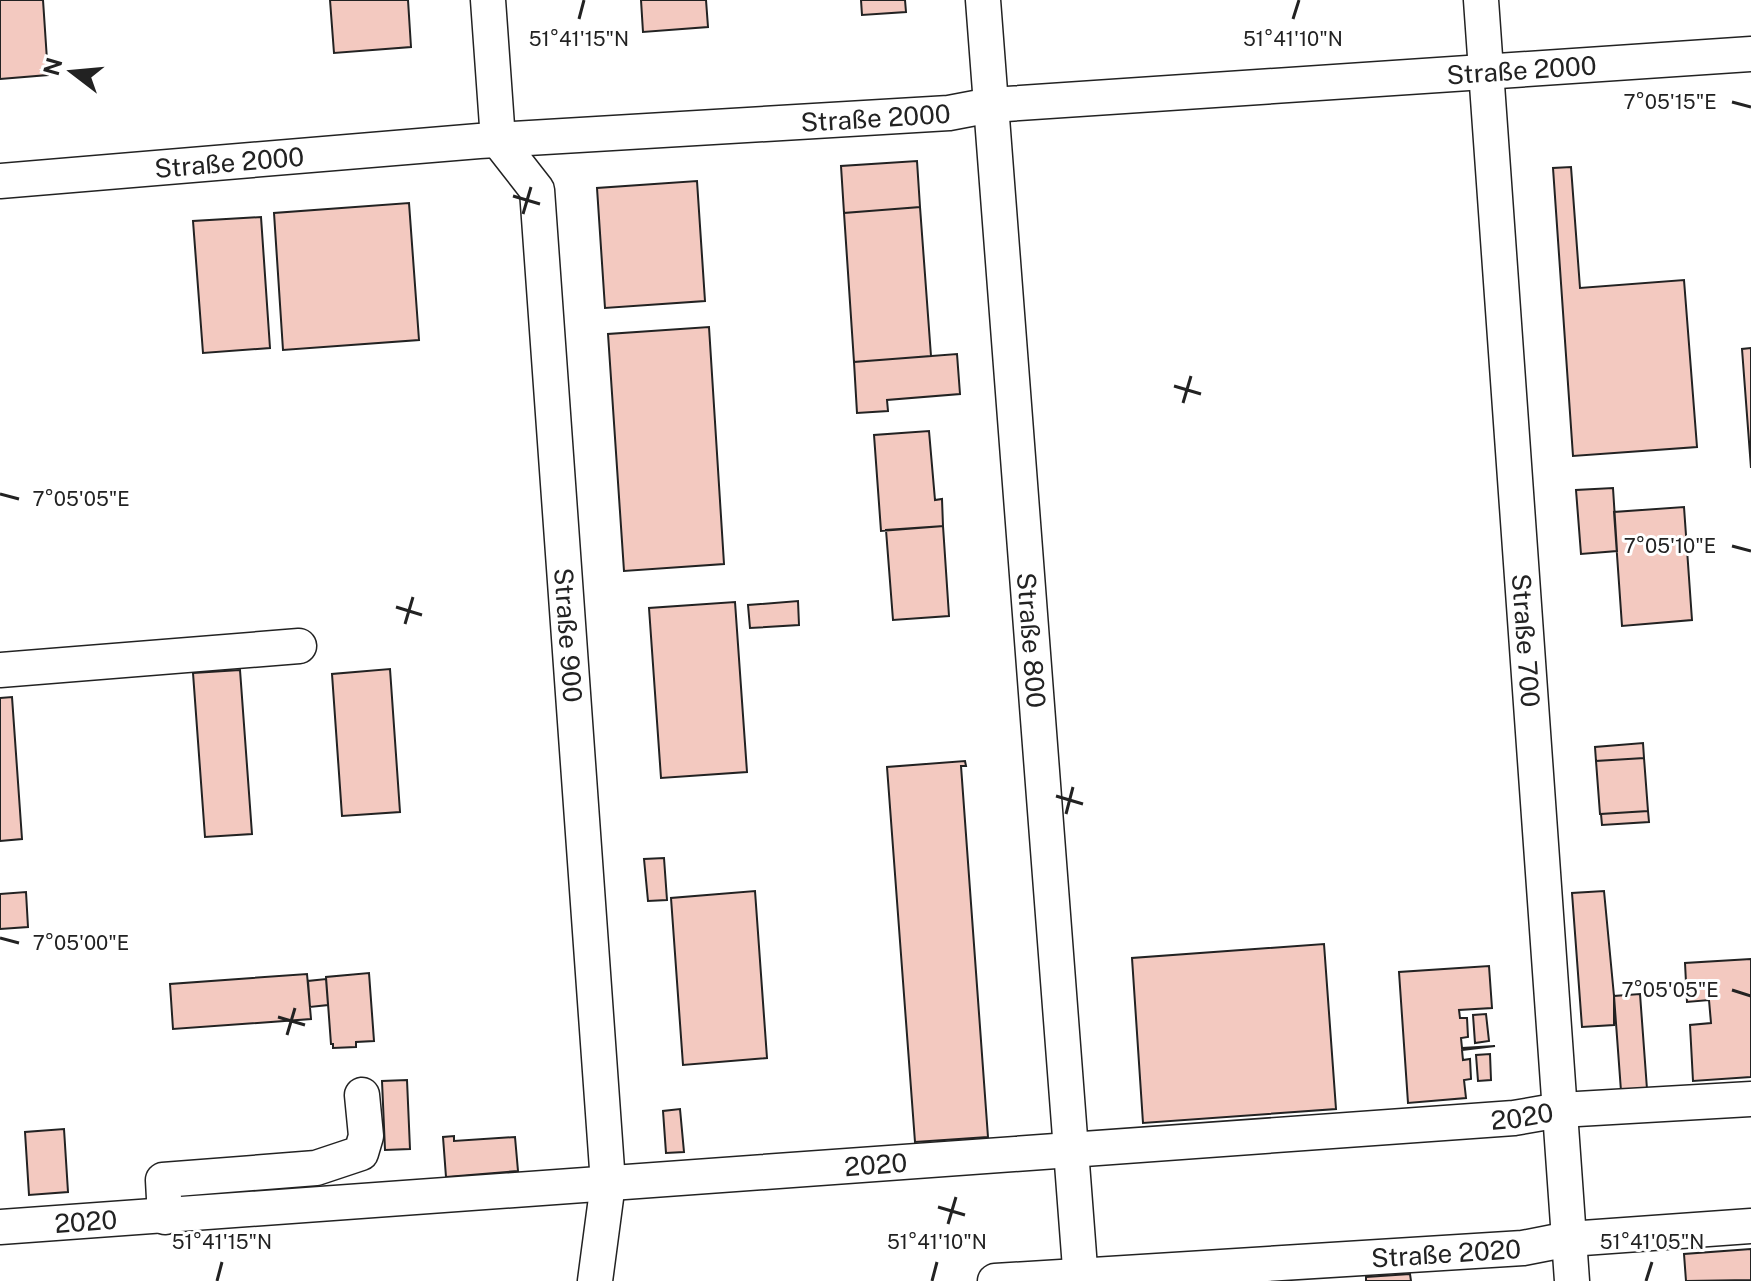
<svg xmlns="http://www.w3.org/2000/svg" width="1751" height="1281" font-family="'Public Sans',sans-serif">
<rect width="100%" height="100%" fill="#fff"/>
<path fill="#f3c9c0" stroke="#222" stroke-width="2" d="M0,0H43L48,75L0,79Z
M330,0H408L411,47L334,53Z
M641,0H706L708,27L643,32Z
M861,0H905L906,12L862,15Z
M917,161L920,207L844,213L841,166Z
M1571,167L1580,288L1684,280L1697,447L1573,456L1553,168Z
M697,181L705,301L605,308L597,188Z
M409,203L419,340L283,350L274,213Z
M920,207L931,356L854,362L844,213Z
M261,217L270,348L203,353L193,221Z
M709,327L724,564L624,571L608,334Z
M1751,348V468L1742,349Z
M957,354L960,394L887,400L888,411L857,413L854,362Z
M929,431L935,500L942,499L943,526L881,531L874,435Z
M1613,488L1617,551L1581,554L1576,490Z
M1684,507L1692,620L1622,626L1614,512Z
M943,526L949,616L893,620L886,530Z
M798,601L799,625L750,628L748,605Z
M735,602L747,772L661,778L649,608Z
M390,669L400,812L342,816L332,674Z
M240,670L252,834L205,837L193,673Z
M12,697L22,839L0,841V698Z
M1643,743L1644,758L1596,761L1595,747Z
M1644,758L1648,811L1600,814L1596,761Z
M965,761L966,766H961L988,1137L915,1142L887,767Z
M1648,811L1649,822L1602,825L1601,814Z
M664,858L667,900L648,901L644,859Z
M755,891L767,1058L683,1065L671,898Z
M1604,891L1614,996V1025L1582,1027L1572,893Z
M26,892L28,927L0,929V894Z
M1324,944L1336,1109L1143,1123L1132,958Z
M1751,959V1077L1693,1081L1690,1025L1711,1023L1709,1000L1687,1002L1685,963Z
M1489,966L1492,1008L1459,1010L1460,1018H1467L1468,1037L1461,1038L1462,1048L1495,1046L1462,1050L1463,1060L1470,1059L1471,1079L1464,1080L1466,1098L1408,1103L1399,972Z
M369,973L374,1041L356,1042V1047L333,1048V1044H331L326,977Z
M307,974L311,1019L173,1029L170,984Z
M326,979L328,1005L310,1007L308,981Z
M1640,994L1647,1089L1621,1091L1614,996Z
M1486,1014L1489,1041L1475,1043L1473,1015Z
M1490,1054L1491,1080L1478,1081L1476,1055Z
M407,1080L410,1149L385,1150L382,1081Z
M680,1109L684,1152L666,1153L663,1111Z
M64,1129L68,1192L29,1195L25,1132Z
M454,1136V1141L515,1137L518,1171L446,1177L443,1137Z
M1751,1249V1280L1686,1281L1684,1254Z
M1410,1274L1411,1281H1366V1277Z"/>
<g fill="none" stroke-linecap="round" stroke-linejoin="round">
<defs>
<g id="minor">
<path id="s1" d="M488,0L498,140L537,190L608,1183L595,1281"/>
<path id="s2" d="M983,0L1081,1281"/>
<path id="s3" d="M1481,0L1572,1281"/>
<path id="s4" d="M0,181L479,141L949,113L991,105L1751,54"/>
<path d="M0,670L299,646"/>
<path d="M165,1217L163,1180L316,1168L361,1153L366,1136L362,1095"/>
<path id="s5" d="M0,1227L1514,1118L1560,1110L1751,1099"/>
<path id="s6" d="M995,1281L1523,1248L1569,1239L1751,1226"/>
</g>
</defs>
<use href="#minor" stroke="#222" stroke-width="37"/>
<use href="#minor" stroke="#fff" stroke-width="34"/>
</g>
<path fill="none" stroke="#222" stroke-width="3" d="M579,19L584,0M1293,19L1299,0M1732,102L1751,107M513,196L540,204M523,214L531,187M1174,386L1201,394M1183,403L1191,376M0,494L19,499M1732,546L1751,551M396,607L422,615M405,624L413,597M1056,796L1083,804M1066,814L1073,787M0,938L19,943M1732,990L1751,996M278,1017L305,1025M287,1035L295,1008M938,1207L965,1215M948,1224L956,1197M217,1281L222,1262M932,1281L937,1262M1646,1281L1652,1262"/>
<g text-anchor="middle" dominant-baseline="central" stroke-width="6" stroke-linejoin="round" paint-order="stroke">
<g font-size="26" fill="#222" stroke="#fff">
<text stroke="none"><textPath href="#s4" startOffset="1526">Straße 2000</textPath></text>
<text stroke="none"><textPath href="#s4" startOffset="878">Straße 2000</textPath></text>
<text stroke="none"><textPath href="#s4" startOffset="230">Straße 2000</textPath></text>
<text stroke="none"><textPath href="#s1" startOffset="650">Straße 900</textPath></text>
<text stroke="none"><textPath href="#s2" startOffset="642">Straße 800</textPath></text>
<text stroke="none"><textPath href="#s3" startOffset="642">Straße 700</textPath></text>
<text stroke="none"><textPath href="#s5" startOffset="1526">2020</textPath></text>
<text stroke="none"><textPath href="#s5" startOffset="878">2020</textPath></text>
<text stroke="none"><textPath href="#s5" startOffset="86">2020</textPath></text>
<text stroke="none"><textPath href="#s6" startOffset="452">Straße 2020</textPath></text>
</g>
</g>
<g font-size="20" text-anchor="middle" fill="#222" stroke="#fff" stroke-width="6" stroke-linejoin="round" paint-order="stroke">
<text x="579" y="46">51°41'15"N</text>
<text x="1293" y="46">51°41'10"N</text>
<text x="1670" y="109">7°05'15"E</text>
<text x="81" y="506">7°05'05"E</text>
<text x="1670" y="553">7°05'10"E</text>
<text x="81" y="950">7°05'00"E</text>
<text x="1670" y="997">7°05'05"E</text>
<text x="222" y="1249">51°41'15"N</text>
<text x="937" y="1249">51°41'10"N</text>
<text x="1652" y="1249">51°41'05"N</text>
</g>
<g transform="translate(72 72) rotate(286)" stroke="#ffffff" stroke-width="6" paint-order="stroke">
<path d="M0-6L14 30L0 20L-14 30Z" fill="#222222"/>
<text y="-12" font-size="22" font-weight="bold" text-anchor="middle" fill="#222222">N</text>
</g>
</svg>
